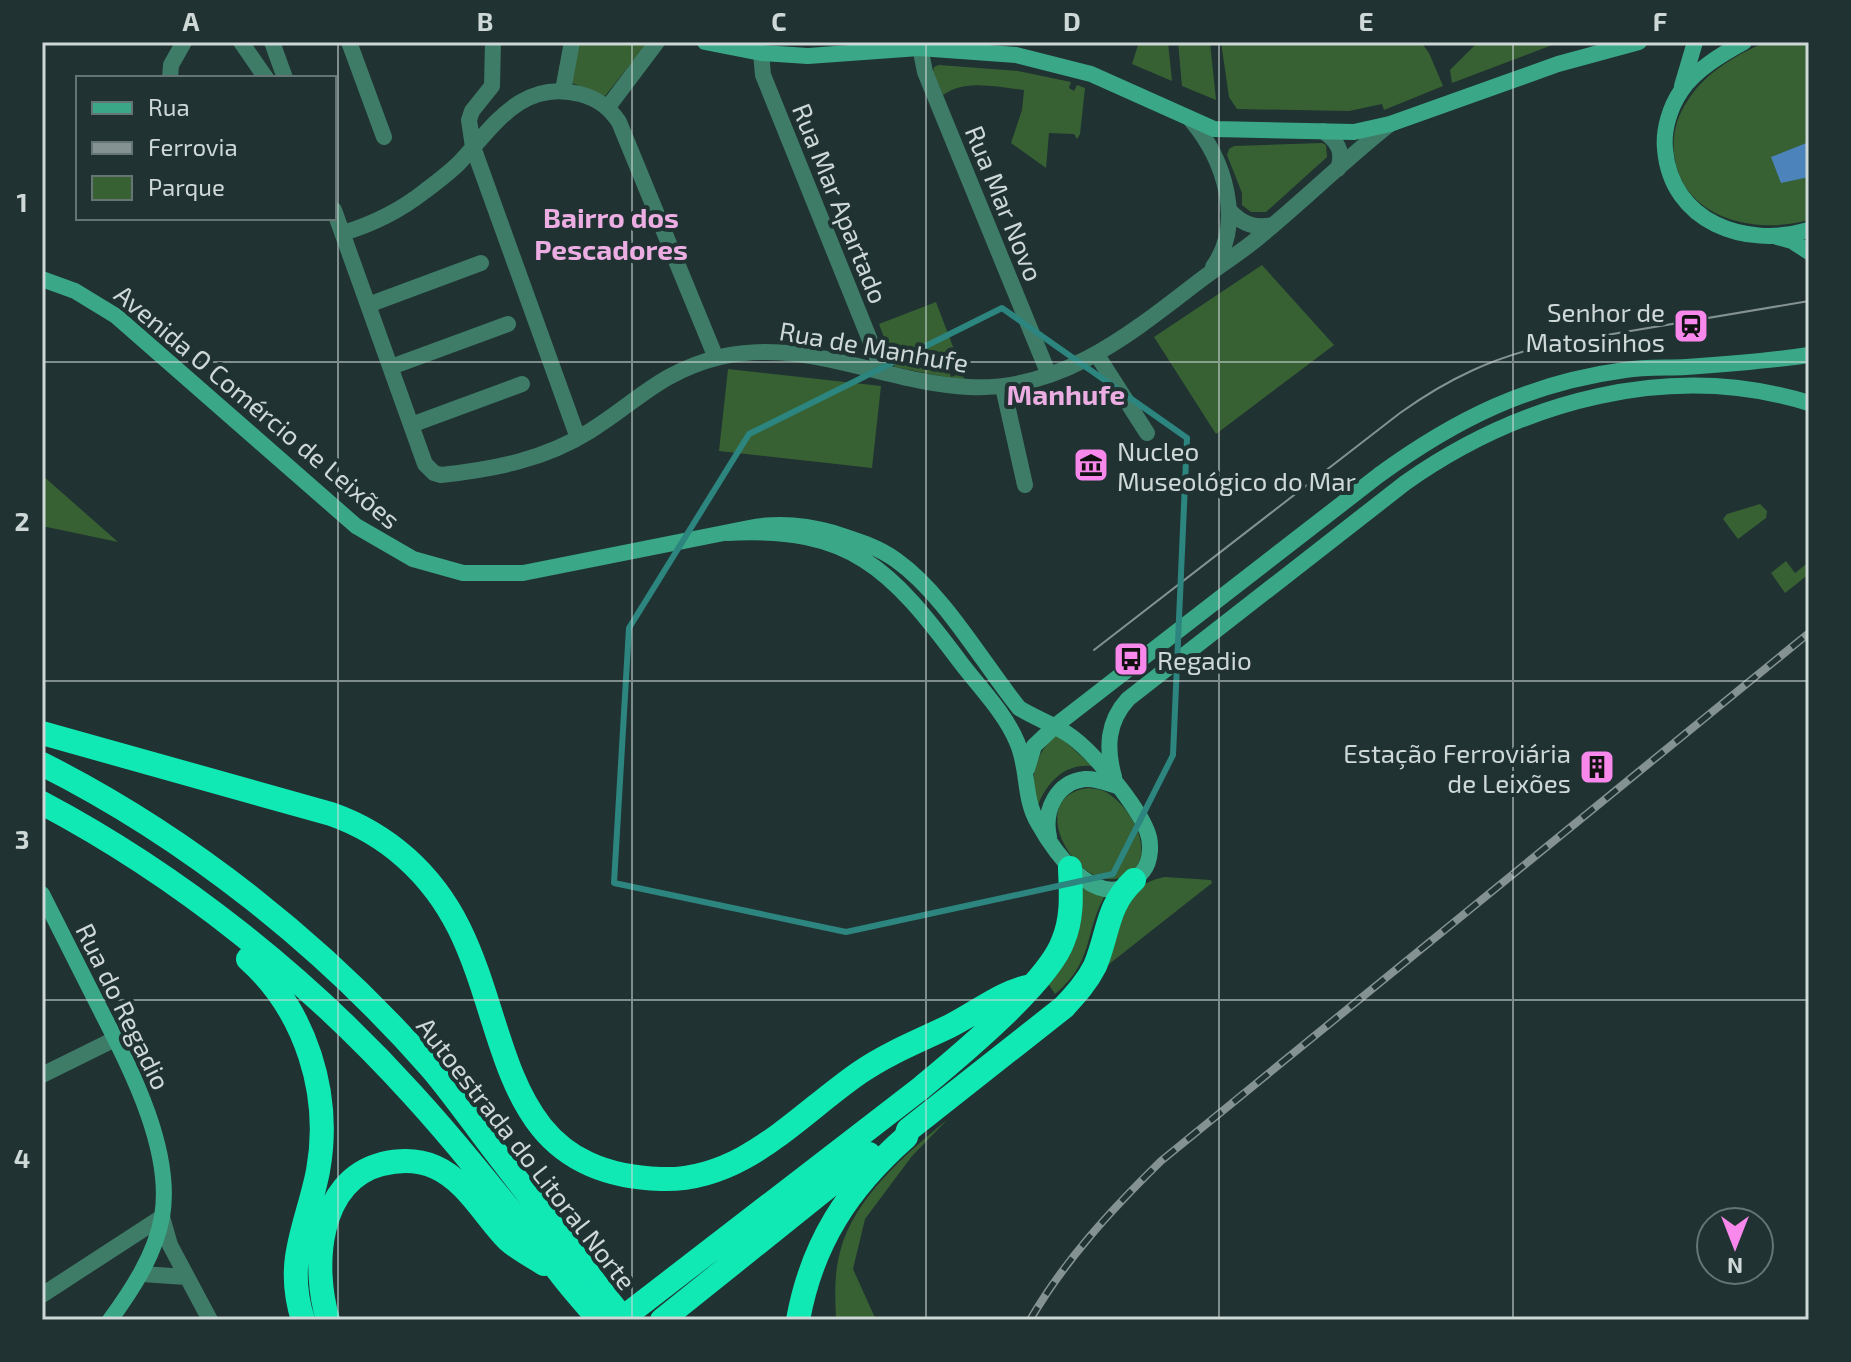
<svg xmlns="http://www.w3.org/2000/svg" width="1851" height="1362" font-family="'Exo 2',sans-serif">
<rect width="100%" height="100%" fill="#203232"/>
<path fill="#376133" d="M578,42H648L605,96L572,83Z
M1139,42H1168L1172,81L1132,64Z
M1178,42H1210L1216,100L1182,86Z
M1221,42H1421L1429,53L1443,86L1384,110L1382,104L1349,111L1237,109L1229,97Z
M1478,42H1560L1452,83L1450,70Z
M1766,42H1809V220C1755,235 1681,219 1674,153C1672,134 1677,116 1688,100C1706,72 1736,55 1766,42Z
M939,65L1018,71L1071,82L1069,88L1074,91L1077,85L1085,88L1080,134L1077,139L1074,134L1049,133L1046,168L1011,143L1022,110L1024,90C996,87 966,79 943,95L933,72L934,67Z
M1322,143L1326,145L1327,157L1266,212H1251L1242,205V193L1227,155L1229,149L1234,146Z
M1262,265L1334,345L1216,434L1154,337Z
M936,302L958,360L947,365L951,377L962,373L965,381L895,367L879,324Z
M728,369L881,386L872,468L719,451Z
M42,474V475L118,542L42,526Z
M1760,504L1767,511L1766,518L1738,539L1723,519L1727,514Z
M1786,561L1795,573L1809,562V574L1785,593L1771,573Z
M1056,733L1092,766C1065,763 1047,782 1038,805C1028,773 1035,758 1056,733Z
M1088,788C1095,789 1100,789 1106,792C1132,807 1162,861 1122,877C1078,895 1021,797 1088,788Z
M1165,877L1211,880L1212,883L1099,972C1112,931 1117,886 1165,877Z
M1079,887L1105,895C1084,933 1094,962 1055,994L1045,979Z
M948,1119L912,1156L865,1219L853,1269L876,1320H836C835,1297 834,1274 840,1252C854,1197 907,1153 948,1119Z"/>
<path fill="#4c83bb" d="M1809,142V177L1781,183L1771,157Z"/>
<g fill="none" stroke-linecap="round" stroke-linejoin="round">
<path stroke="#3e7c67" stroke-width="16" d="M241,42L266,78
M272,42L285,78
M349,42L384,137
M493,42L492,86L472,111L469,120L473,147L578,438
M919,42L925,72L1049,375
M761,53L763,75L882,370
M170,78L171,65L184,42
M563,90L572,42
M608,107L657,42
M1191,120C1224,159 1245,222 1213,267
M1323,131C1338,141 1344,152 1338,169
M334,210L425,464L434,473L441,475C494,469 544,460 590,431C638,401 660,372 720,357C807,337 884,383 969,387C1058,392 1128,336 1194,285C1213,270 1234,257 1253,242C1300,204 1343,161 1390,124
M1230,211C1242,224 1255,229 1273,225
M343,233C373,224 401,210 425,191C437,182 449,173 459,163C494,126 521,79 580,94C598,99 609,107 619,122L716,358
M368,305L481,263
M1097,355L1147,433
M391,367L508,324
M1003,387L1025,485
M411,425L522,384
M42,1075L115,1039
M142,1274L186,1277
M42,1295L162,1217L170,1245L210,1320"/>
<path stroke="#3aa887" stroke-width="16" d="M705,42L761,53L808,56L919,48L1016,55L1091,74L1214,129L1354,132L1390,124L1558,64L1639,42
M1744,42C1722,54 1695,70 1681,91C1670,107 1663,130 1665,149C1671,222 1745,249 1809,230
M1682,86L1695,42
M1777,237L1792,241L1809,252
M42,279L75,291L116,316L356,526L413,559L463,573H523L749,528C778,522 806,525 834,533C856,540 878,547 896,560C944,594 982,662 1019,708C1036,719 1055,724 1072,737C1095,754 1136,804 1147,831C1152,843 1151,861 1143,871C1105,922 1056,856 1038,823C1023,798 1029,769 1017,742C1005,713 980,688 961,663C891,569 851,526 727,533
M1027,769L1034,746L1055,726L1379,475C1456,419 1529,383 1625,370C1645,367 1666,368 1686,367C1728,364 1768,361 1809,355
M1114,777C1106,748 1107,722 1128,699L1405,483C1521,401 1670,360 1809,403
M1049,837C1043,810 1057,782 1085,779C1096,778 1107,783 1117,786
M42,894C60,930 79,967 97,1003C127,1062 174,1148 162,1217C155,1255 132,1290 110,1320"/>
<path stroke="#11e9b5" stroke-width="24" d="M42,733L331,814C388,834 432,874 459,928C512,1035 500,1174 661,1179C742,1182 797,1116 859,1073C888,1053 919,1041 950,1026C978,1012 1001,992 1031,986
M42,764C189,838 324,946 432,1069C453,1094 472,1121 491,1146C527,1193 563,1239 598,1287
M42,803C180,876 308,979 413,1095C465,1152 512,1213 560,1273C572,1289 586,1304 599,1320
M248,959C306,1011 332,1094 318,1171C307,1227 284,1260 303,1320
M328,1320C312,1267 317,1181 382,1164C399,1160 419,1160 435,1167C467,1181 485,1217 508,1240C518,1249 532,1256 544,1264
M620,1320L921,1088C957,1058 1048,983 1063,941C1073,917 1071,893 1070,868
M662,1320L869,1154
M798,1320C812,1243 848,1188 906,1137L908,1130L1064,1007C1076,994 1087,982 1095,966C1109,933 1106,906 1134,880"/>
<path stroke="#849291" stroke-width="2" d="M1094,650L1400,413C1449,378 1494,357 1553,344L1809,301"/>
<defs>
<path id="rail" d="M1030,1320C1065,1260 1111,1210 1161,1161L1809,633"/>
</defs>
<use href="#rail" stroke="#849291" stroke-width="8"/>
<use href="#rail" stroke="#203232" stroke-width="5" stroke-dasharray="15" stroke-linecap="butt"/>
<path stroke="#11e9b5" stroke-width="24" d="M598,1287L624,1320"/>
</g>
<path fill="none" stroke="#2c857e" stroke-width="6" stroke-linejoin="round" d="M1002,308L1187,438L1173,755L1113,874L846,932L614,883L629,628L749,434Z"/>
<path fill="none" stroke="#cdd8d7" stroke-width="2" stroke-opacity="0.55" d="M338,42V1320M632,42V1320M926,42V1320M1219,42V1320M1513,42V1320M42,362H1809M42,681H1809M42,1000H1809"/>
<defs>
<symbol id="station-square" viewBox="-11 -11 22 22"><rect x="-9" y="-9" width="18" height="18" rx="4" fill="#f888eb" stroke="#203232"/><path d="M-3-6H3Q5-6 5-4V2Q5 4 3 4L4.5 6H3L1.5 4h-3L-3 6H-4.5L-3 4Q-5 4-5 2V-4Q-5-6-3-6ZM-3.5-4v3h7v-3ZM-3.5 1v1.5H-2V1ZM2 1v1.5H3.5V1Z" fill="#111"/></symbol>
<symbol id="museum-square" viewBox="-11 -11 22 22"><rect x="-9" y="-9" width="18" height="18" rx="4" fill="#f888eb" stroke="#203232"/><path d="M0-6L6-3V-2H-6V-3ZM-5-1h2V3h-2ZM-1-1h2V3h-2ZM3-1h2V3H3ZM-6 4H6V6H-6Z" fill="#111"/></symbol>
<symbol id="bus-square" viewBox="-11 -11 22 22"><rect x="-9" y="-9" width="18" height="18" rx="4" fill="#f888eb" stroke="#203232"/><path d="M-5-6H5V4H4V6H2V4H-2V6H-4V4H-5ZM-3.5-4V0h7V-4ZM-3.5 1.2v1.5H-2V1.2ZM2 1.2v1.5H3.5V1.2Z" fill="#111"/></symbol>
<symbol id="building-square" viewBox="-11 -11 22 22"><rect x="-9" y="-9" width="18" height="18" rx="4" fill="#f888eb" stroke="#203232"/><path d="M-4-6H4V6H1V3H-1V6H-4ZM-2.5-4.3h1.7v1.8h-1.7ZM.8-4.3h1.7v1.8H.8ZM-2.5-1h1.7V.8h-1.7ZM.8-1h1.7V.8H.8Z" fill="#111"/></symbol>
</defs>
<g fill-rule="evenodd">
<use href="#station-square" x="1671" y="306" width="40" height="40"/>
<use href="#museum-square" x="1071" y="445" width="40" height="40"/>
<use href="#bus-square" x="1111" y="639" width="40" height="40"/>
<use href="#building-square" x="1577" y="747" width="40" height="40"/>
</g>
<g text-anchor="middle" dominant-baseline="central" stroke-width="8" stroke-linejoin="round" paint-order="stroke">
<g font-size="26" fill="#cdd8d7" stroke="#203232">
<text transform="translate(841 203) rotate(68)">Rua Mar Apartado</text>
<text transform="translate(1005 203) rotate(68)">Rua Mar Novo</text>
<text transform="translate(874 346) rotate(10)">Rua de Manhufe</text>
<text transform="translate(258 406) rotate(40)">Avenida O Comércio de Leixões</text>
<text transform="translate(124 1006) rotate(64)">Rua do Regadio</text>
<text transform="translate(527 1153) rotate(52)">Autoestrada do Litoral Norte</text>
</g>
<g font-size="26" fill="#cdd8d7" stroke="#203232" text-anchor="end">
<text x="1665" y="311">Senhor de<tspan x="1665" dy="30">Matosinhos</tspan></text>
<text x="1117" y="450" text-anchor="start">Nucleo<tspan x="1117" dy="30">Museológico do Mar</tspan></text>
<text x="1157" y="659" text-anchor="start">Regadio</text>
<text x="1571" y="752">Estação Ferroviária<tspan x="1571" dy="30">de Leixões</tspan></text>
</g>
<g font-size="28" font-weight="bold" fill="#ebade2" stroke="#203232">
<text x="611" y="217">Bairro dos<tspan x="611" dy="32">Pescadores</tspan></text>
<text x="1066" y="394">Manhufe</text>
</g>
</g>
<rect width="1851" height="1362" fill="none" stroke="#203232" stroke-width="88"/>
<rect x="76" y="76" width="260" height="144" fill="#203232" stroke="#657474" stroke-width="2"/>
<rect x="92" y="102" width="40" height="12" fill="#3aa887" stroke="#657474" stroke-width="2"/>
<text x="148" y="116" font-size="24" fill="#cdd8d7">Rua</text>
<rect x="92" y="142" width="40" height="12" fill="#849291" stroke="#657474" stroke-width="2"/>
<text x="148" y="156" font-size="24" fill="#cdd8d7">Ferrovia</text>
<rect x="92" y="176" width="40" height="24" fill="#376133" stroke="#657474" stroke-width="2"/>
<text x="148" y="196" font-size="24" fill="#cdd8d7">Parque</text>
<g transform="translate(1735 1246) rotate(180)"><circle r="38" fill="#203232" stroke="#657474" stroke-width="2"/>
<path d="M0-6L14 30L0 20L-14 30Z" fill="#f888eb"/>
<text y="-12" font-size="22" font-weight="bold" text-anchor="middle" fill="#cdd8d7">N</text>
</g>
<rect x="44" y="44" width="1763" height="1274" fill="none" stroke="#cdd8d7" stroke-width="3"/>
<g font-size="26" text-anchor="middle" font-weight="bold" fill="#cdd8d7">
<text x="191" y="31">A</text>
<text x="485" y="31">B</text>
<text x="779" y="31">C</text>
<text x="1072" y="31">D</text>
<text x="1366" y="31">E</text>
<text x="1660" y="31">F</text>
<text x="22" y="212">1</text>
<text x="22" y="531">2</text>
<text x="22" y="849">3</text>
<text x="22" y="1168">4</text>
</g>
</svg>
